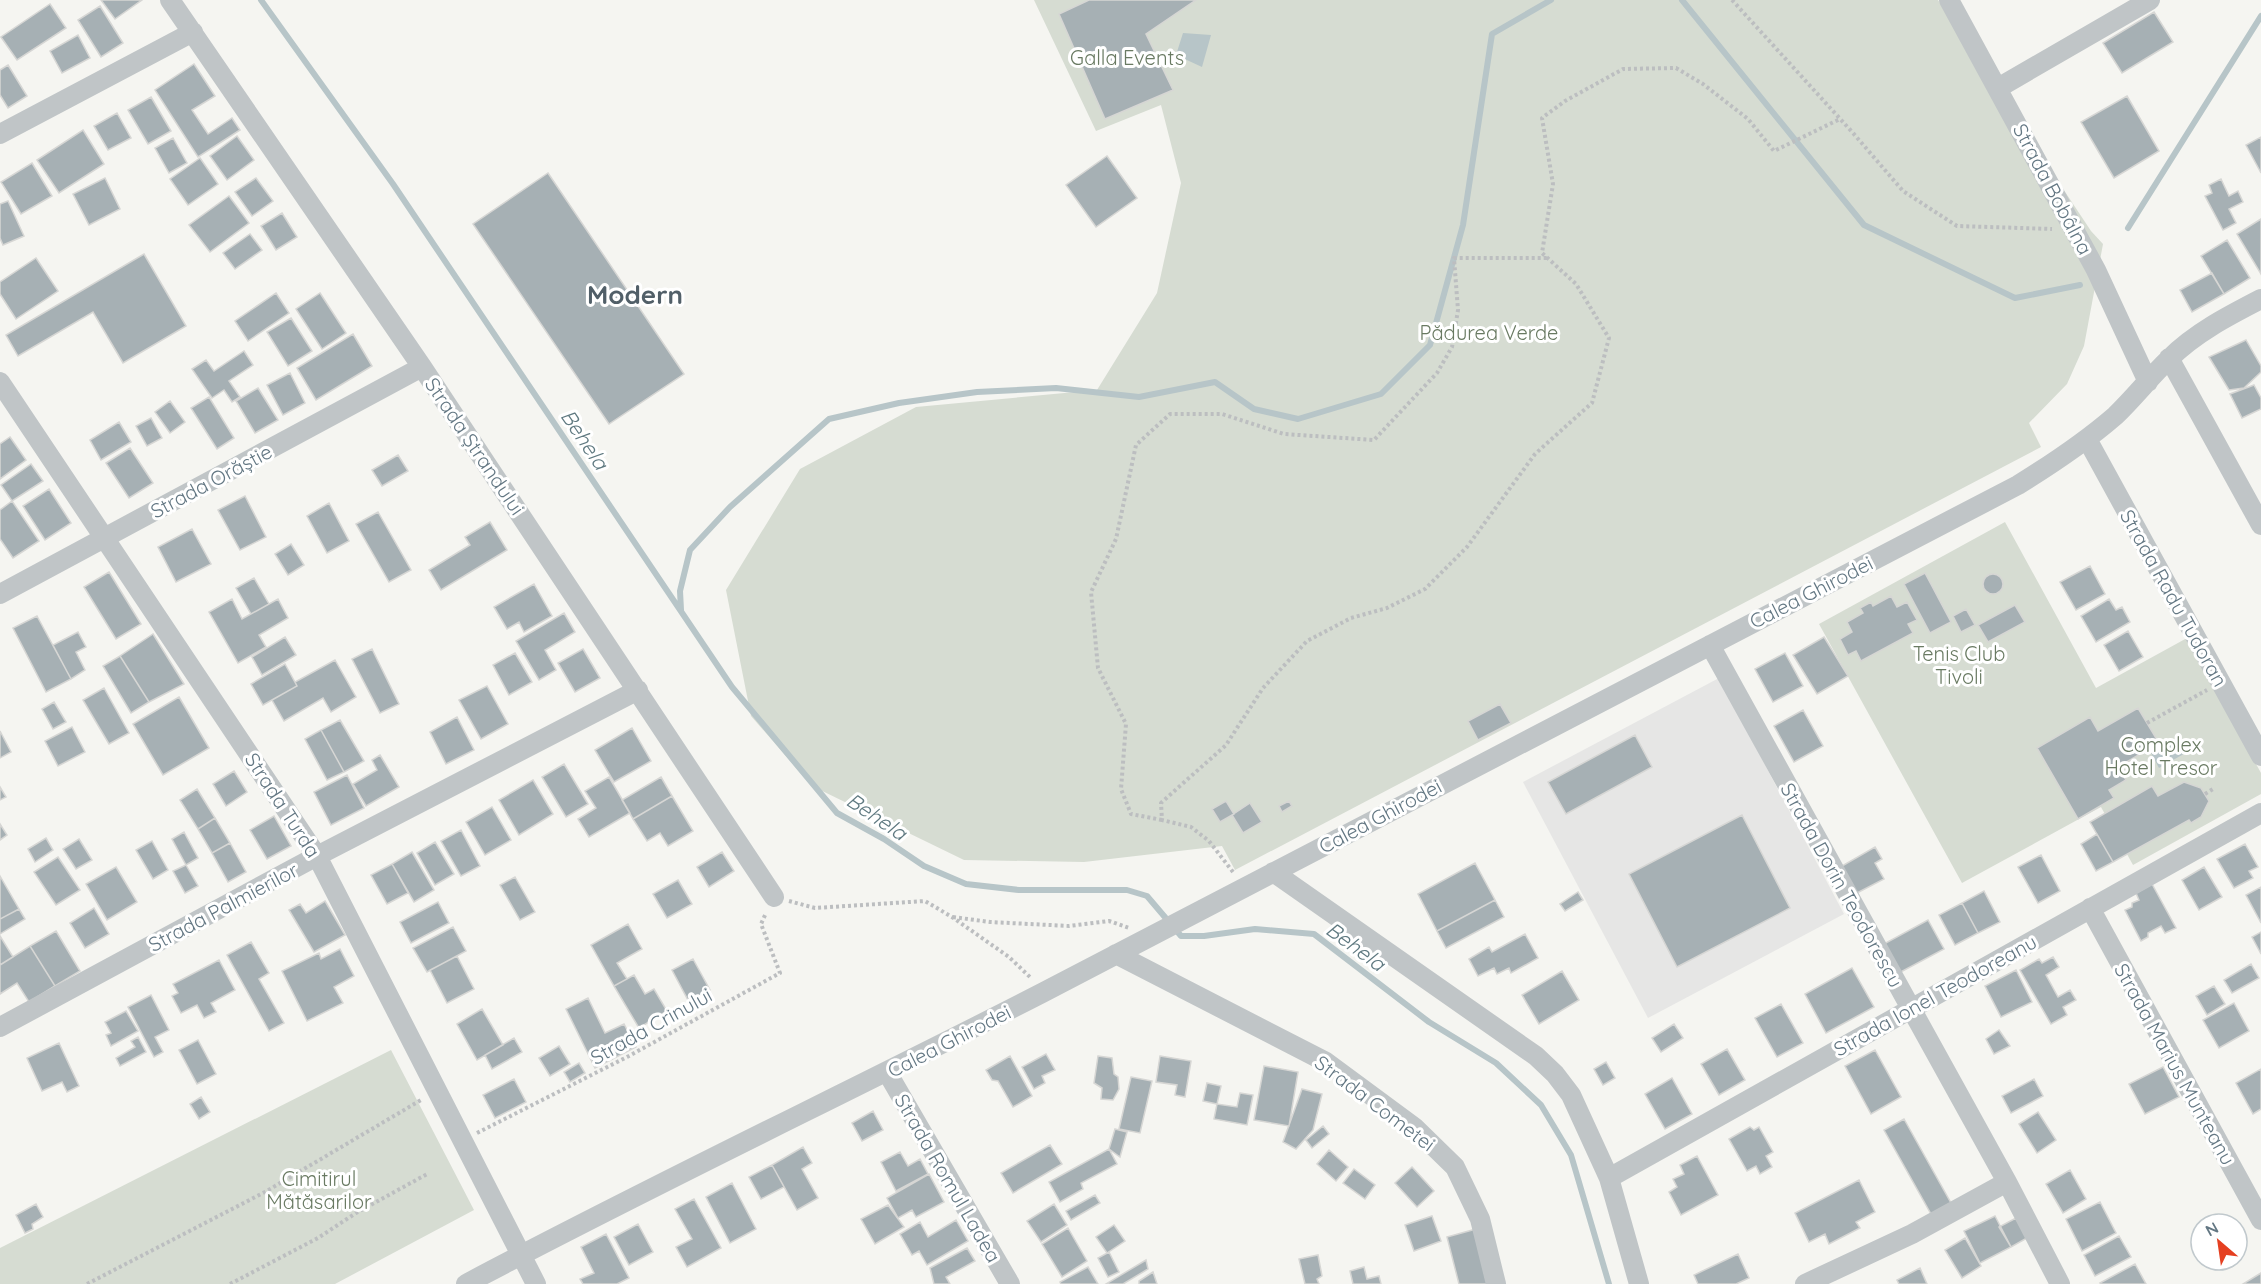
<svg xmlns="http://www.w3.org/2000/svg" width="2261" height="1284" font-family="Quicksand,sans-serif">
<rect width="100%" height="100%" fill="#f5f5f1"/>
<path fill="#e6e6e5" d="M1719,678L1844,914L1648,1018L1523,782Z"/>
<path fill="#d6dcd2" d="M1034,0H1938L2091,231L2103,244L2084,346L2067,384L2029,423L2041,447L1235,870L1222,846L1084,862L964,860L812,786L751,716L726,590L800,469L916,407L1097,390L1157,293L1181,183L1161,105L1096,131Z
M2005,522L2096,688L2187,638L2261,773V794L2133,865L2101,807L1962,883L1819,624Z
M391,1050L474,1210L335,1284H0V1248Z"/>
<path fill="#b7c5c8" d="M1183,33L1211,35L1202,67L1176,55Z
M2180,737L2189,751L2159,768L2151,753Z"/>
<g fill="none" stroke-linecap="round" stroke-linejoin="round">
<path stroke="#b7c5c8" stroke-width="6" d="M261,0L393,184L732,687L837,813L884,839L924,866L966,884L1019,890H1127L1147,896L1181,936H1204L1255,929L1314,934L1429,1022L1496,1063L1541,1105L1571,1155L1609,1284
M1682,0L1864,225L2015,298L2080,285
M2128,228L2261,16
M681,610L680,591L690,550L730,507L829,419L899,403L977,392L1056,388L1139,397L1215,382L1254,409L1298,419L1381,394L1430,345L1463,225L1492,34L1551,0"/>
</g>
<path fill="#a6b0b4" stroke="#d6d6d4" stroke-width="1.5" d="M101,0H142L115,19Z
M1089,0H1196L1146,34L1173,90L1105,119L1059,14Z
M50,4L66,28L17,60L1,37Z
M100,6L123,43L101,57L78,20Z
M2154,12L2173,42L2122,73L2103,43Z
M78,35L90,58L62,73L50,51Z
M194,64L215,96L192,110L208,134L232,118L240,130L198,157L155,90Z
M8,65L27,96L8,108L0,95V70Z
M2127,96L2159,151L2114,178L2081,122Z
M151,97L171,131L148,144L128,110Z
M117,113L131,138L108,150L94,126Z
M83,130L104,164L59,193L37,160Z
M237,136L254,160L227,180L210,156Z
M2261,137V173L2246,145Z
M173,138L187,163L169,173L155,148Z
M1107,156L1137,198L1096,227L1066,185Z
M200,158L218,184L188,205L170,179Z
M32,163L52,196L21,214L1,182Z
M548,173L684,374L609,424L473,224Z
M105,178L120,209L89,225L73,194Z
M256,178L273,201L252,216L235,192Z
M2221,179L2229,196L2238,191L2243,202L2229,209L2236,223L2223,230L2205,196L2212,193L2209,185Z
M229,196L249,223L210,252L189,225Z
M8,201L24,236L3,245L0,238V204Z
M282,213L297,237L276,250L261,226Z
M2261,219V274L2237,234Z
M250,234L262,250L235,269L223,253Z
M2227,240L2250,278L2224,294L2201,256Z
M144,254L186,326L123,363L93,312L18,356L6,335Z
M36,258L58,291L16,319L0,294V282Z
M2212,273L2224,294L2192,312L2180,290Z
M276,293L289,313L248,341L235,321Z
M320,293L346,333L322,349L296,309Z
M291,318L312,351L288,366L267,332Z
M353,334L372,366L316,400L297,368Z
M2246,340L2261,366V372L2244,388L2229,390L2209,357Z
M244,351L253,365L229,381L240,397L232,402L224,390L212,398L192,369L206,360L214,371Z
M290,373L305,403L283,415L267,385Z
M2254,385L2261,398V409L2242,418L2230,394Z
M258,388L278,420L255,433L236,401Z
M209,397L234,438L217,449L191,408Z
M170,401L185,422L170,433L155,412Z
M151,418L162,438L147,446L136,426Z
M119,422L131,442L101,460L90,440Z
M10,437L26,460L0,479V444Z
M130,448L153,483L129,498L106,463Z
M398,455L408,471L382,486L372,470Z
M31,464L43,481L12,501L1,485Z
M49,489L71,523L45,540L23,506Z
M245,496L266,537L240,550L218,510Z
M12,501L39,541L13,558L0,539V510Z
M329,503L349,541L327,553L307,516Z
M378,512L411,570L389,582L356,524Z
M490,522L507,550L441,590L429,570L470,545L465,537Z
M192,529L211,564L176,582L158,547Z
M291,544L304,565L288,575L275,554Z
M2090,566L2105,594L2076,610L2060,582Z
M109,572L141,624L116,639L84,587Z
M1925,573L1951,622L1930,633L1904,584Z
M1983 584a10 10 0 1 1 20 0a10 10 0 1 1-20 0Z
M254,578L269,604L251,614L236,588Z
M534,584L552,616L524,632L519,622L507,629L494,607Z
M1891,596L1897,607L1907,602L1917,620L1908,624L1913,633L1861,661L1856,651L1848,655L1840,639L1852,632L1847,622L1863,613L1860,608L1871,602L1873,606Z
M232,599L242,619L278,599L288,618L259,635L266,647L238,663L209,612Z
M2109,599L2116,610L2122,607L2130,622L2096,642L2081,616Z
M2015,605L2025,622L1988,642L1978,625Z
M1966,609L1975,625L1961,632L1953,616Z
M564,613L575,632L545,650L556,670L539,680L516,641Z
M37,616L71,679L46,692L13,628Z
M2128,631L2143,657L2119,671L2104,645Z
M78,632L86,647L76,652L85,670L71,679L53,645Z
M153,634L184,684L149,702L120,656Z
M285,637L296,655L262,675L252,657Z
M1824,637L1848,676L1817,694L1793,655Z
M372,649L399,704L380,713L352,659Z
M583,649L600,678L575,692L558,663Z
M515,653L532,682L509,695L493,665Z
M1785,653L1803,686L1773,702L1755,669Z
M120,656L149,702L131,713L103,666Z
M335,660L356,697L331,712L323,698L284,721L272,700L297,686L295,682Z
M285,664L297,686L263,705L251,684Z
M487,686L508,724L481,739L459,700Z
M104,688L129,733L109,744L83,700Z
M179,697L209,748L163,775L133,724Z
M54,702L66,722L53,729L42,709Z
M1500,704L1511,723L1478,740L1468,721Z
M2138,708L2159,743L2118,767L2126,780L2109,790L2114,798L2078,819L2037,748L2090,717L2098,731Z
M1803,710L1823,746L1794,762L1774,726Z
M457,717L474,750L446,764L430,732Z
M340,720L364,761L344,772L321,730Z
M72,727L85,752L58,766L45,741Z
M632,728L651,761L614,782L595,750Z
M321,730L344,772L327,780L305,739Z
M0,731L11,752L0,758Z
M1635,735L1652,767L1566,814L1548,782Z
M380,755L399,787L366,806L353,784L377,770L372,760Z
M564,764L588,804L566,817L542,777Z
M234,771L247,792L226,806L213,784Z
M347,775L364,808L331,825L314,792Z
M609,777L630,813L589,837L578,819L596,808L585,791Z
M661,777L672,796L633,819L622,800Z
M533,780L553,814L519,835L499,800Z
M2184,782L2201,788L2209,801L2201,817L2191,823L2189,820L2113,862L2090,822L2152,786L2158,796Z
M0,787L6,797L0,800Z
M197,789L215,818L198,829L180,800Z
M672,796L693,831L668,846L660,833L647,841L633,819Z
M1226,801L1234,814L1220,822L1212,809Z
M1289,801L1292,806L1282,812L1279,806Z
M1250,803L1262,822L1243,833L1232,815Z
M492,807L511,840L485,855L466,822Z
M1742,815L1790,908L1677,967L1629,874Z
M274,816L291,846L267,859L250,830Z
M215,818L230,843L212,853L198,829Z
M0,824L7,835L0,840Z
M461,830L480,866L461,876L441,841Z
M184,832L198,858L186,865L172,839Z
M2097,834L2113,862L2096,871L2081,844Z
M46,838L53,850L35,862L28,849Z
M79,839L92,860L76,869L63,849Z
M152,841L168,870L153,879L136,850Z
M435,842L454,874L435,885L417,853Z
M230,843L246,872L228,882L212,853Z
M2245,844L2258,867L2249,871L2253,878L2234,888L2217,859Z
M1875,847L1882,859L1875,863L1884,879L1857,893L1842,866Z
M412,852L434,890L414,902L392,864Z
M722,852L734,871L709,887L697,867Z
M2041,855L2060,891L2038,903L2018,867Z
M58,857L80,890L56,905L34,872Z
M1475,863L1495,900L1437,931L1418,894Z
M392,864L408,893L387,904L371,875Z
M186,865L198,886L185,893L173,871Z
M116,867L137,902L107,920L86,884Z
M2204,867L2222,897L2199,910L2182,880Z
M0,876L19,909L0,919Z
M515,877L535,912L520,920L500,885Z
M678,880L692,904L667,918L653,894Z
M2152,884L2176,928L2165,933L2161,926L2148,933V937L2141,941L2125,910L2132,907V903L2139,900L2136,893Z
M2261,887V923L2246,895Z
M1984,891L2000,922L1978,933L1962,903Z
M1578,892L1583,900L1565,911L1560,904Z
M1495,900L1504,917L1446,948L1437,931Z
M325,901L345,935L314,952L289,910L300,904L306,913Z
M438,902L449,923L411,943L400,922Z
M1962,903L1978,933L1955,945L1939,915Z
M94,908L109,934L85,948L70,923Z
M19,909L25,919L0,934V919Z
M1928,920L1944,949L1897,974L1882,945Z
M628,924L642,949L617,963L627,979L614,986L591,945Z
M453,927L466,951L427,972L413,948Z
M56,931L80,971L55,986L30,946Z
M2261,932V954L2252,937Z
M1525,934L1538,958L1511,973L1509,968L1497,974L1494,968L1478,976L1469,959L1489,947L1492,952Z
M0,936L13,957L0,965Z
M251,942L269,973L259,979L284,1023L269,1031L227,955Z
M30,946L55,986L29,1002L17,983L0,994V965Z
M340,949L354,976L334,987L343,1003L307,1021L282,971L319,953L321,959Z
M457,956L474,989L447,1003L430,970Z
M2053,957L2059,967L2046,975L2058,997L2070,990L2076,1000L2063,1007L2067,1015L2051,1024L2020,970L2039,959L2042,963Z
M693,959L710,990L689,1002L672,970Z
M219,960L235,990L211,1003L216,1012L204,1018L197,1005L181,1013L172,996L178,993L173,984Z
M2251,964L2259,978L2232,993L2224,980Z
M1852,968L1874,1007L1826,1033L1805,994Z
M2016,970L2032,1002L2001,1017L1985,986Z
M1562,971L1579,1000L1539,1024L1522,995Z
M634,975L645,994L654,989L667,1011L639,1028L614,986Z
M2214,986L2225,1004L2207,1015L2196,996Z
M151,995L169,1030L155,1037L163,1052L154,1057L128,1007Z
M588,998L605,1033L624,1024L636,1047L595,1068L566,1009Z
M2234,1003L2249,1031L2219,1048L2203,1020Z
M1781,1004L1803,1043L1777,1057L1755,1018Z
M482,1009L503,1045L477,1060L457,1024Z
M126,1011L138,1031L111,1046L106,1035L111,1033L105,1022Z
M1674,1024L1683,1038L1661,1052L1652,1038Z
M1999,1030L2010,1046L1994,1054L1986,1039Z
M138,1037L146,1052L120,1066L116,1058L135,1047L131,1041Z
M514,1038L522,1052L492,1069L485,1055Z
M198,1040L216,1074L197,1084L179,1050Z
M59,1043L79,1086L67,1092L62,1082L42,1091L27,1058Z
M559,1046L570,1064L550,1076L539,1058Z
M1727,1049L1745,1080L1719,1095L1701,1064Z
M1875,1050L1901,1097L1871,1114L1845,1066Z
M1046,1054L1055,1070L1042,1076L1045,1083L1034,1089L1022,1067Z
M1010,1056L1032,1096L1013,1107L998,1081L992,1080L986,1070Z
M1098,1056L1112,1058L1114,1074L1118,1077L1119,1089L1113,1100L1101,1099L1102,1088L1094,1083Z
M1160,1056L1191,1061L1185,1097L1175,1095L1177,1085L1156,1082Z
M1606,1062L1615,1078L1603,1085L1594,1069Z
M579,1063L585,1073L570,1082L564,1072Z
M1264,1066L1298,1072L1289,1126L1254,1120Z
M2163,1067L2179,1097L2145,1114L2129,1084Z
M2261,1069V1109L2253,1114L2236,1083Z
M1131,1077L1152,1081L1140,1133L1119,1129Z
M1672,1078L1692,1114L1665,1129L1645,1094Z
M514,1079L526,1102L495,1118L483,1095Z
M2034,1079L2043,1096L2011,1113L2002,1096Z
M1207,1083L1221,1086L1217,1104L1203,1101Z
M1302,1089L1322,1094L1313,1130L1296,1149L1283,1142Z
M1240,1093L1253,1095L1247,1125L1214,1119L1217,1104L1237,1107Z
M201,1097L210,1112L199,1119L190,1104Z
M873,1111L883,1130L862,1141L852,1123Z
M2038,1112L2056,1140L2037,1153L2019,1124Z
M1904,1119L1951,1203L1931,1214L1884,1130Z
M1323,1126L1329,1134L1312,1148L1306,1140Z
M1750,1127L1754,1130L1759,1127L1773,1152L1766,1156L1772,1167L1760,1174L1756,1166L1747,1171L1729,1139Z
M1115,1129L1127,1132L1120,1157L1109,1149Z
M1050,1145L1062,1164L1013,1193L1001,1173Z
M803,1147L812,1163L802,1169L818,1198L797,1210L772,1165Z
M1109,1149L1117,1164L1081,1183L1083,1189L1060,1202L1049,1182Z
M1329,1150L1348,1167L1336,1181L1317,1164Z
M900,1152L908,1166L920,1159L928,1174L896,1191L881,1162Z
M1697,1156L1718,1195L1681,1215L1669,1192L1677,1187L1673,1179L1684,1174L1680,1165Z
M772,1165L784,1187L761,1199L749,1177Z
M1412,1167L1434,1191L1417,1207L1395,1183Z
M1354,1169L1375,1185L1365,1199L1343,1183Z
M2070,1170L2086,1199L2063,1213L2046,1184Z
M929,1174L944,1202L916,1217L912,1210L898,1218L887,1198Z
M1859,1180L1875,1212L1856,1222L1860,1228L1829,1244L1825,1234L1809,1242L1795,1213Z
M732,1183L756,1229L730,1243L706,1197Z
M1095,1195L1100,1203L1071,1220L1066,1211Z
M694,1199L721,1248L687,1267L676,1247L692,1239L675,1209Z
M2100,1202L2116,1233L2082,1251L2066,1219Z
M36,1204L43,1217L32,1224L33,1229L25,1233L16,1215Z
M1054,1204L1067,1225L1041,1242L1027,1221Z
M888,1205L904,1227L875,1244L861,1219Z
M1432,1216L1441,1241L1414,1251L1405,1225Z
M1995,1216L2011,1247L1980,1263L1964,1231Z
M2016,1218L2027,1238L2011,1247L1999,1227Z
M956,1220L968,1241L927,1265L919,1251L912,1255L900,1234L920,1222L928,1237Z
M638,1224L653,1252L629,1265L614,1237Z
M1114,1225L1125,1241L1107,1253L1096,1237Z
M1068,1228L1087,1261L1062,1277L1042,1244Z
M1476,1229L1491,1284H1459L1447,1237Z
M606,1234L629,1278L617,1284H583L580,1279L594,1273L581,1247Z
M2119,1236L2131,1257L2095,1276L2084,1255Z
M1965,1238L1981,1266L1962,1278L1945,1250Z
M967,1248L975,1261L946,1277L950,1284H934L930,1268Z
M1109,1252L1119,1272L1108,1277L1098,1258Z
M1738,1254L1749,1278L1736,1284H1698L1694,1275Z
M1318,1255L1322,1276L1317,1279L1319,1284H1305L1299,1259Z
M1146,1260L1148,1269L1123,1284H1106Z
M2135,1264L2146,1284H2101L2100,1283Z
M1088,1267L1098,1284H1061L1060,1282Z
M1364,1267L1367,1279L1379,1276L1381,1284H1353L1350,1271Z
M1920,1268L1927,1284H1899L1897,1280Z
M1153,1272L1157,1284H1139V1281Z
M2261,1273V1284H2243Z"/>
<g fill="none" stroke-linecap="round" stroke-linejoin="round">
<path stroke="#bcbec0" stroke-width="4" stroke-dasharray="3 3" stroke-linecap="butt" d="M1732,0L1853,133L1903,191L1957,226L2052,229
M2147,723L2207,690
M2205,794L2213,789
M1162,820L1131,814L1121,789L1126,724L1098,668L1091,592L1116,539L1136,445L1170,414H1222L1284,434L1374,440L1437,373L1452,347L1458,310L1454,258H1547
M1233,872L1209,841L1191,827L1162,820L1161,803L1226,745L1263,688L1307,641L1351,618L1387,608L1425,589L1467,547L1535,454L1592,403L1609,338L1576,284L1542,253L1553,184L1542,118L1565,101L1623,69L1676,68L1703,84L1748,119L1774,151L1840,119
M789,901L815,908L925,901L952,917L1009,957L1031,978
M953,917L990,922L1069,926L1109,921L1129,928
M477,1133L627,1057L780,973L761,924L766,913
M87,1284L265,1192L421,1100
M230,1284L318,1238L356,1213L429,1173"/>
<path stroke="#c0c5c7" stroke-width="20" d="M170,0L422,367L774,897
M1949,0L2096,270L2148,382
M1998,88L2150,0
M0,134L193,32
M2169,358L2261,525
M0,382L317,856L536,1284
M2087,439L2261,756
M0,594L422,367
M1710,645L2007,1182L2060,1284
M1273,872L1536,1056L1555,1074L1571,1095L1609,1178L1639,1284
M2090,908L2261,1220
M1116,954L1326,1062L1414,1127L1455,1167L1480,1219L1496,1284
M0,1027L317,856L638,690
M887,1072L1010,1284
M1609,1178L2261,813
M466,1284C656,1183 851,1091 1042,993L2018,485C2052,464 2085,442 2115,416C2134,398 2150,377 2169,359C2195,333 2228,316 2261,299
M1805,1284L1912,1234L2007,1182"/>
</g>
<g text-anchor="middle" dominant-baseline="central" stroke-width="6" stroke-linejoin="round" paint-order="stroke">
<g font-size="20" fill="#697a62" stroke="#fff">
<text x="1127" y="57">Galla Events</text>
<text x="1489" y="332">Pădurea Verde</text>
<text x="1959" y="653">Tenis Club<tspan x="1959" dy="23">Tivoli</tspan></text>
<text x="2161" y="744">Complex<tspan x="2161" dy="23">Hotel Tresor</tspan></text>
<text x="319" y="1178">Cimitirul<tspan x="319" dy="23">Mătăsarilor</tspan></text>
</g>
<g font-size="20" fill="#637783" stroke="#fff">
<text transform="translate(2053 189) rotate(62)">Strada Bobâlna</text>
<text transform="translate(475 446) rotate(56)">Strada Ștrandului</text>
<text transform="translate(211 481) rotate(-28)">Strada Orăștie</text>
<text transform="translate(1811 592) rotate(-27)">Calea Ghirodei</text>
<text transform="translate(2174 598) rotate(61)">Strada Radu Tudoran</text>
<text transform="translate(283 805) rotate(57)">Strada Turda</text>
<text transform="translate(1380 816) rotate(-28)">Calea Ghirodei</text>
<text transform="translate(1842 885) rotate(61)">Strada Dorin Teodorescu</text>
<text transform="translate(223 907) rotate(-28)">Strada Palmierilor</text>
<text transform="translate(1935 995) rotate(-29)">Strada Ionel Teodoreanu</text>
<text transform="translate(651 1026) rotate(-29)">Strada Crinului</text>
<text transform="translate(949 1041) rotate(-27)">Calea Ghirodei</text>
<text transform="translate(2175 1064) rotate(61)">Strada Marius Munteanu</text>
<text transform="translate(1375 1103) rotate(37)">Strada Cometei</text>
<text transform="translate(948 1178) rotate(60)">Strada Romul Ladea</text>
</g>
<g font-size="21" font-style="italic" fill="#5f7980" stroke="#fff">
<text transform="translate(585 439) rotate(56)">Behela</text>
<text transform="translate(877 816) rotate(34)">Behela</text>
<text transform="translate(1356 946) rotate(36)">Behela</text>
</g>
<g font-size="26" font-weight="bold" fill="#515f68" stroke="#fff">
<text x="635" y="294">Modern</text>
</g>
</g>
<g transform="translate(2219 1242) rotate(331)"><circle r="28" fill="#ffffff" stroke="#c1c9cd" stroke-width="1.5"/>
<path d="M0-4.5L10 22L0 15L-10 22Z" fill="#e54021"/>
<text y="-9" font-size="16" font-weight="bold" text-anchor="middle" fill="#637783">N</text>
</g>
</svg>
